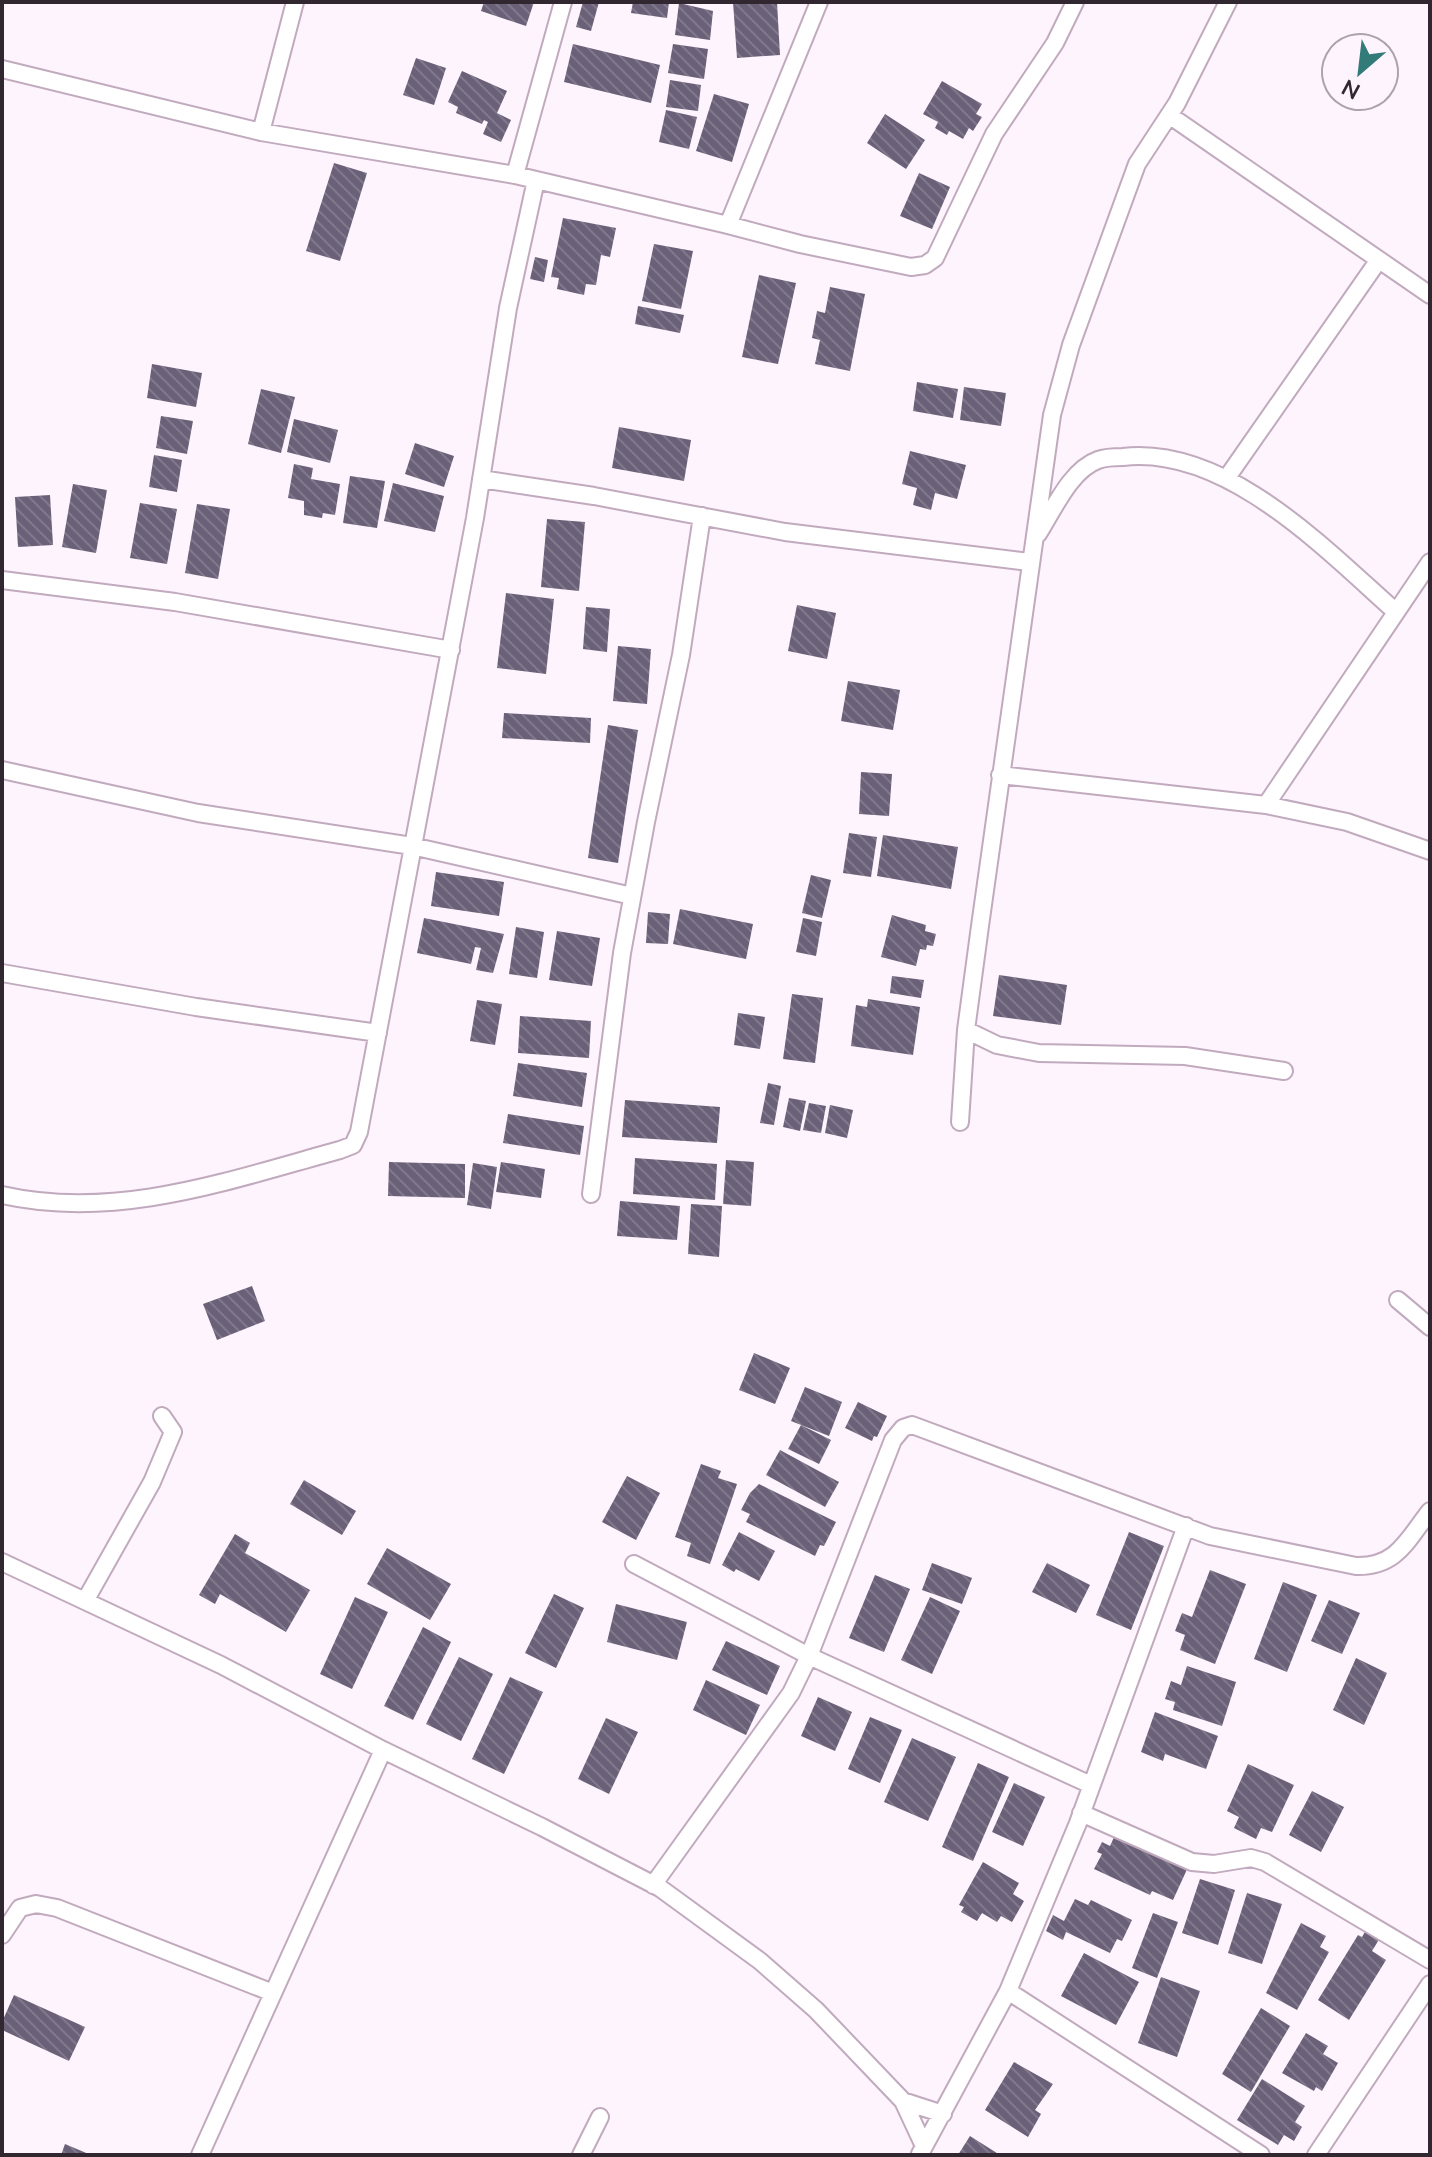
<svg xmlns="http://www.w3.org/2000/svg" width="1432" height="2157" font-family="Mulish,sans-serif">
<defs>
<pattern id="building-back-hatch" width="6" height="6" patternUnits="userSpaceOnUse" patternTransform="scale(2)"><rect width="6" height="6" fill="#6a6179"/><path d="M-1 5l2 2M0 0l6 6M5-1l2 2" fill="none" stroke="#80788b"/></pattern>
</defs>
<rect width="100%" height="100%" fill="#fef4fd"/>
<path fill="url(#building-back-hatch)" d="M484,2H534L526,26L481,11Z
M583,2H599L591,31L576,27Z
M633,2H669L667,18L631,13Z
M733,2H777L780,55L737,58Z
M679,3L713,11L710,40L675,35Z
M573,44L660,65L651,103L564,82Z
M673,44L708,49L704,79L668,73Z
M416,58L446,68L434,105L403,95Z
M462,71L507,91L497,113L511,120L501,142L483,134L488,122L484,120L482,124L456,113L458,107L448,102Z
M670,80L701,85L698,111L666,107Z
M942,81L982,104L976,114L982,117L973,131L969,128L963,139L949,131L947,135L935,128L938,122L923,114Z
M714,94L749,104L732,162L696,151Z
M666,110L697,117L689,149L659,142Z
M885,114L925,140L906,169L867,143Z
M334,163L367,173L340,261L306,251Z
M919,173L950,187L932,229L900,216Z
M563,218L616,228L610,257L601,255L596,285L586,284L584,295L557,289L559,278L551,277Z
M654,244L693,251L681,309L642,301Z
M535,257L548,260L544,282L530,279Z
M759,275L796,283L778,364L742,357Z
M830,287L865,294L850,371L815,364L820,340L812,338L817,311L825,313Z
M638,306L684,315L680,333L635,324Z
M152,364L202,373L196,407L147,398Z
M917,382L958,389L953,418L913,411Z
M964,387L1006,393L1001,426L960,420Z
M261,389L295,397L281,453L248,444Z
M161,416L193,421L187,454L156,448Z
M294,419L338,430L330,463L287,452Z
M619,427L691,440L684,481L612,468Z
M415,443L454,456L444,487L405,474Z
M910,451L966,465L957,499L935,493L931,510L913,505L917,488L902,484Z
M154,455L182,460L177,492L149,487Z
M294,464L313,468L311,479L340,484L335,515L323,513L322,518L304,515V501L288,498Z
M350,476L385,481L377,528L343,523Z
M393,483L444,496L435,532L384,521Z
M73,484L107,490L96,553L62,547Z
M50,495L53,545L18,547L15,497Z
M140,503L177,509L167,564L130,558Z
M197,504L230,509L218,579L185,573Z
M547,519L585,522L579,591L541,587Z
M506,593L554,599L546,674L497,668Z
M797,605L836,613L827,659L788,651Z
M586,607L610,609L607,652L583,649Z
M618,646L651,649L647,704L613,701Z
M848,681L900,690L893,730L841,721Z
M504,713L591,718L590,743L502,738Z
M608,725L638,730L618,863L588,858Z
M861,772L892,774L889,816L859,814Z
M849,833L877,837L871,877L843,873Z
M883,835L958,847L951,889L877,876Z
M436,872L504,882L499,916L431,906Z
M811,875L831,880L822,918L802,913Z
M680,909L753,924L746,959L673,944Z
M648,912L670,914L668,944L646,943Z
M892,915L926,925L925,931L936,934L933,946L927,945L926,950L920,949L916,966L881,957Z
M424,918L504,934L493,973L476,970L481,948L475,947L471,964L417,953Z
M803,918L822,922L816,956L796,952Z
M516,927L544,932L537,978L509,974Z
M557,931L600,938L592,986L549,980Z
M999,975L1067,985L1061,1025L993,1016Z
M892,976L924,980L921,998L890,993Z
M792,994L823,998L815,1063L783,1059Z
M868,999L920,1007L913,1055L851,1046L856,1005L867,1007Z
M477,1000L502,1004L495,1045L470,1041Z
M738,1013L765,1017L760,1049L734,1045Z
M520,1016L591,1021L589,1058L518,1053Z
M518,1063L587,1073L582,1107L513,1096Z
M768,1083L781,1086L774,1125L760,1123Z
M789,1098L806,1101L800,1131L783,1127Z
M625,1100L720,1107L717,1143L622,1137Z
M809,1103L826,1106L821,1133L803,1130Z
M830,1105L853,1110L847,1138L825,1133Z
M508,1114L584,1126L580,1155L503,1143Z
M635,1158L717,1164L715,1200L633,1194Z
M726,1160L754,1162L751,1206L723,1204Z
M389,1162L465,1164V1198L388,1196Z
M501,1162L545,1169L541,1198L496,1192Z
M473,1163L497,1167L491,1209L467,1205Z
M620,1201L680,1206L677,1240L617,1236Z
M691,1204L722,1206L719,1257L688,1254Z
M252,1286L265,1321L217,1340L203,1304Z
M754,1353L790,1368L775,1404L739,1390Z
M805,1387L842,1402L829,1436L791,1421Z
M858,1402L887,1416L877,1437L874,1436L872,1441L845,1428Z
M801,1425L831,1440L819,1464L788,1449Z
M780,1450L839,1482L825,1507L766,1475Z
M701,1464L721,1471L718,1478L737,1484L710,1564L687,1556L691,1543L675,1537Z
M627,1476L660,1493L636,1540L602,1522Z
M304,1480L356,1511L342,1535L290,1504Z
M759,1484L836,1522L824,1546L820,1545L815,1556L746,1522L750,1514L741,1510L750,1493Z
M739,1532L775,1551L759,1581L736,1569L734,1572L722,1565Z
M1129,1532L1164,1546L1131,1630L1096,1615Z
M235,1534L250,1543L245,1553L310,1590L286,1632L220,1594L215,1604L199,1595Z
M387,1548L451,1584L430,1620L367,1584Z
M932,1563L972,1578L962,1604L922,1590Z
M1047,1563L1090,1585L1076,1613L1032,1592Z
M1210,1570L1246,1584L1215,1664L1180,1650L1185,1635L1175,1631L1182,1613L1192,1617Z
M875,1575L910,1589L884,1652L849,1638Z
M1283,1582L1317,1595L1287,1672L1254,1659Z
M554,1594L584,1608L556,1668L525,1653Z
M355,1597L388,1612L352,1689L320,1674Z
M930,1597L960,1611L932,1674L901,1660Z
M1329,1600L1360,1613L1342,1654L1311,1641Z
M616,1604L687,1622L677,1660L607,1642Z
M423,1627L451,1642L413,1720L384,1706Z
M726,1641L780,1666L767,1695L712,1670Z
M459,1657L493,1674L461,1741L426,1724Z
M1356,1658L1387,1673L1364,1725L1333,1710Z
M1187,1666L1236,1682L1222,1726L1173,1710L1175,1702L1165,1699L1171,1681L1181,1685Z
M510,1677L543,1692L504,1774L472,1759Z
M706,1680L760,1705L746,1735L693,1710Z
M818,1697L852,1712L835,1751L801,1736Z
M1155,1712L1218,1736L1206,1769L1165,1754L1163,1761L1141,1752Z
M870,1717L902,1730L880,1783L848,1769Z
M606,1718L638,1732L609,1794L578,1779Z
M912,1738L956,1757L928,1821L884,1802Z
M978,1763L1009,1777L973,1861L942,1847Z
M1248,1764L1294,1785L1272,1832L1261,1828L1256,1839L1234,1828L1239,1817L1227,1811Z
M1014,1783L1045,1797L1023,1846L992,1832Z
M1312,1791L1344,1807L1321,1852L1289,1835Z
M1115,1835L1189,1865L1173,1900L1152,1891L1150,1895L1094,1869L1102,1854L1097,1852L1102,1842L1110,1846Z
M983,1862L1019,1883L1013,1894L1024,1901L1012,1922L1001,1916L997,1922L982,1913L977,1921L961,1912L964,1907L959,1905Z
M1200,1879L1235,1890L1218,1945L1182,1933Z
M1247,1893L1282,1904L1262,1964L1228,1953Z
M1075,1899L1088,1905L1091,1900L1132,1920L1122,1941L1117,1939L1110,1953L1066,1932L1063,1940L1046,1931L1053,1915L1064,1921Z
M1153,1913L1178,1922L1157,1978L1132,1968Z
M1301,1923L1326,1936L1320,1947L1329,1952L1297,2010L1266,1993Z
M1366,1930L1380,1938L1372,1951L1386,1960L1349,2020L1318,2000L1358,1935L1362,1937Z
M1084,1953L1139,1982L1116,2025L1061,1996Z
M1161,1977L1200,1991L1177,2057L1138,2043Z
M14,1995L85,2027L69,2061L2,2030V2022Z
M1261,2008L1290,2026L1251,2092L1222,2074Z
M1306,2033L1328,2046L1323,2054L1338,2063L1322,2091L1316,2087L1314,2091L1282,2073Z
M1014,2062L1053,2084L1035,2110L1041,2114L1028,2137L985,2110Z
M1262,2079L1305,2106L1295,2122L1302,2127L1294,2141L1284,2135L1278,2145L1237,2120Z
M970,2136L1000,2155H958Z
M65,2144L91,2155H61Z"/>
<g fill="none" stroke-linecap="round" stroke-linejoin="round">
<defs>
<path id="street" d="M2,69L261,132L515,175L728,225L800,244L911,267L925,265L935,258L994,134L1055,43L1075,2
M1169,115L1430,295
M261,132L295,2
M515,175L563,2
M728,225L819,2
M481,479L594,496L785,532L1029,562
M1226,479L1378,261
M1038,534C1053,511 1070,470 1098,460C1106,457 1115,457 1123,457C1226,445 1325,549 1396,612
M2,580L175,602L451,650
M2,770L198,813L412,846L632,896
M1000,775L1266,805L1347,822L1430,851
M1266,805L1430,562
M2,973L196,1007L378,1033
M966,1030L997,1045L1039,1053L1185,1056L1284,1071
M960,1122L966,1030L980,926L1052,415L1071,345L1137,164L1177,103L1228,2
M591,1194L622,953L646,822L681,655L702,516
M2,1195C117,1221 230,1180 340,1150L353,1145L359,1132L475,518L508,308L536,180
M1398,1300L1430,1327
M2,1562L221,1665L383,1750L542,1827L660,1888L760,1961L816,2010L903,2101L924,2146
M634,1564L809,1656L1091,1785
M85,1601L152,1482L173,1432L162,1416
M1081,1813L1192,1862L1214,1864L1251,1858L1265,1862L1430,1960
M653,1885L791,1693L809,1656L893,1440L903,1428L912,1425L1210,1536L1356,1566C1397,1567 1407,1540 1430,1511
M2,1935L20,1908L36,1904L57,1908L273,1993
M1008,1991L1261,2155
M903,2101L943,2114
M920,2154L1008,1991L1078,1823L1186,1526
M200,2155L383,1750
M581,2155L600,2117
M1316,2155L1430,1984"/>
</defs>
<use href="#street" stroke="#c1aabe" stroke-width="20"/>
<use href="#street" stroke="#fff" stroke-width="16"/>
</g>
<rect width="1432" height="2157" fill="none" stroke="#312730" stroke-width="8"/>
<g transform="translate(1360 72) rotate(208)"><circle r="38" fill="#fef4fd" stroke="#aca2ab" stroke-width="2"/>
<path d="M0-6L14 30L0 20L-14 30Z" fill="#337b78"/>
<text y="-12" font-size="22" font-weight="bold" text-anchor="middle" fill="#312730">N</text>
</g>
</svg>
